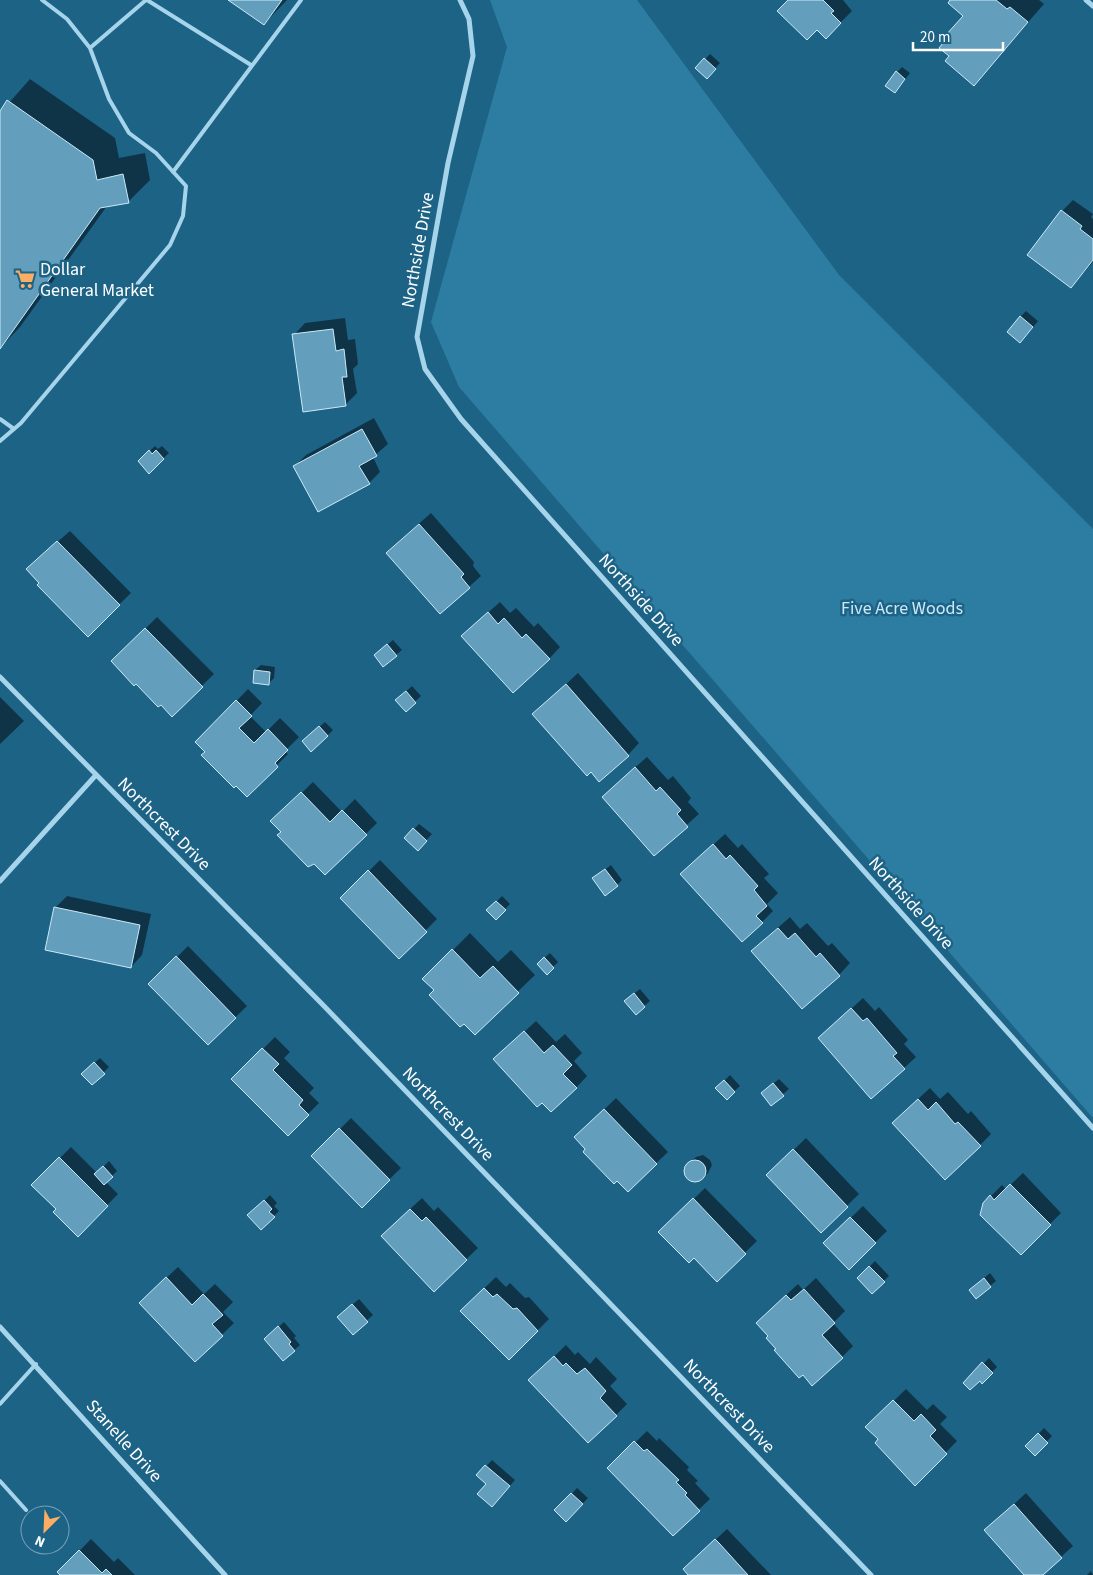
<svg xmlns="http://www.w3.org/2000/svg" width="1093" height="1575" font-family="'Source Sans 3',sans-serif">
<rect width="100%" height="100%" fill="#1d6386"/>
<path fill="#2d7da3" d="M490,0H637L839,275L1093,529V1118L459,387L431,322L507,47Z"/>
<path fill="#0007" d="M230,0H287L264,24Z
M790,0H843L852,11L826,37Z
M952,0H1039L1044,4L974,84L951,56L965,15Z
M710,54L720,63L707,77L697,68Z
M902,67L910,73L895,92L897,72Z
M30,79L115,138L119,158L145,153L150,180L128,202L107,206L20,327L0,348V113Z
M1073,200L1093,214L1091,217L1093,219V262L1071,287L1062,211Z
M1026,311L1038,321L1026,336L1020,317Z
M345,318L348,340L355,339L358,364L353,369L357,393L345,405L294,335L305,323Z
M374,418L388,444L373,457L380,472L369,483L295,466L306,455Z
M155,446L158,449L162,446L169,453L149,472L139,461Z
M431,513L474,562L473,566L481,576L440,613L399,541Z
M70,531L131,593L88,635L39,558Z
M500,602L510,613L516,608L534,627L538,623L560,647L549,659L474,625Z
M157,617L214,674L172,715L113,661Z
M393,640L402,650L396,655L381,650Z
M261,665L275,667L274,678L268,684L255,670Z
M578,673L639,743L628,755L534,714Z
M412,686L421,696L406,710L402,695Z
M248,689L262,703L250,716L266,732L280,718L299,737L285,751L288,754L247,795L197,742Z
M0,697L24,721L0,744Z
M325,722L333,730L327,736H309Z
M647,757L668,780L673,776L691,798L688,802L699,814L654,854L615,785Z
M313,782L342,812L355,799L377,823L325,874L282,831L284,810Z
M419,824L432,834L418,849L414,829Z
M725,834L738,848L742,844L769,874L764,878L778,893L767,904L773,911L762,922L693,863Z
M380,860L437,919L399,957L342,898Z
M611,865L622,880L617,885L593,879Z
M67,896L151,914L142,955L131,967L55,908Z
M502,896L510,904L496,918L488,910Z
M790,917L800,929L807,923L828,946L832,943L850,963L839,975L764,940Z
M470,933L498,962L511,950L535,975L475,1033L424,979Z
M188,946L247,1006L208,1044L150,984Z
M550,953L558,962L547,973L544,958Z
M640,989L650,1001L636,1013L631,996Z
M863,998L875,1011L879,1007L908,1040L904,1044L916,1057L904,1068L831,1027Z
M536,1021L556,1042L565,1034L582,1053L574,1061L587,1076L576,1088L507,1048Z
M275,1037L290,1052L284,1058L314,1088L309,1093L319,1103L288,1134L233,1079Z
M100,1058L109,1067L92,1084L88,1069Z
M730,1075L740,1086L727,1098L717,1088Z
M779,1079L789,1089L771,1104L768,1088Z
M930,1088L940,1099L948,1092L968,1114L971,1111L991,1134L980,1145L905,1111Z
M616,1098L668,1152L628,1190L576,1137Z
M351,1118L401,1168L362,1206L313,1156Z
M806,1138L859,1194L821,1231L768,1175Z
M71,1147L97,1173L109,1161L117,1171L106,1182L118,1194L78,1235L58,1209L33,1185Z
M703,1155L710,1160L712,1165L708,1173L702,1179L694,1181L687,1177L685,1170L690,1162L696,1157Z
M1023,1173L1061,1213L1021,1253L984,1203L1002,1185L1006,1189Z
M705,1188L757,1241L717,1280L694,1257L660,1232Z
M270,1195L277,1203L274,1206L279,1211L261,1229L249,1216Z
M422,1198L434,1211L438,1207L478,1248L434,1290L394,1224Z
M863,1206L887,1231L849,1268L825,1243Z
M875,1261L889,1276L872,1292L858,1278Z
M178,1267L204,1294L215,1284L233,1302L223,1312L234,1323L195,1361L140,1303Z
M990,1273L996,1281L976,1298V1285Z
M496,1277L506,1287L510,1283L525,1298L529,1297L549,1319L509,1359L473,1299Z
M816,1278L845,1311L833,1323L853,1346L842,1357L778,1349L770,1336L769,1311L798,1284L803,1290Z
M359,1299L373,1315L353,1333L344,1312Z
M284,1322L296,1336L294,1338L300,1345L283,1360L271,1334Z
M566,1345L575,1355L578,1352L590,1364L596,1357L617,1379L610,1386L627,1404L616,1415L541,1369Z
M989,1358L997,1367L982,1382L980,1379L965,1383Z
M906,1389L927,1410L933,1404L947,1417L940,1424L957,1441L915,1484L867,1427Z
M1044,1428L1052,1436L1035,1454L1027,1446Z
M647,1431L657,1441L659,1438L689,1467L687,1470L698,1481L695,1483L710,1499L673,1534L609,1468Z
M492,1460L515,1480L497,1500L488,1484L478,1475Z
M577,1488L588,1498L566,1521L556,1510Z
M1026,1493L1073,1546L1041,1575H1026L998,1519Z
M727,1529L771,1575H690L696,1558Z
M91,1539L114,1562L118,1558L135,1575H61L59,1572Z
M1091,1571L1093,1575H1087Z"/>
<path fill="#639fbc" stroke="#cae9f8" d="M228,0H282L264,25Z
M788,0H823L834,11L831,13L841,23L826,39L817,30L807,40L777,11Z
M950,0H996L1007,9L1010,7L1028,22L974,86L945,61L949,56L939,48L947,38L945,36L963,16L948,3Z
M704,58L716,69L707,79L695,68Z
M896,71L905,79L895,93L885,86Z
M7,100L93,160L97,180L123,174L129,203L100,208L0,349V111Z
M1061,210L1082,226L1080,229L1093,239V260L1071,288L1027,255Z
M1020,316L1033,327L1020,343L1007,332Z
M333,329L336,351L344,349L347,377H342L346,406L303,412L292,334Z
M362,429L377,456L359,466L370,484L318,512L293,466Z
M149,450L152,454L156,450L164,459L149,474L138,461Z
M419,524L464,574L461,577L470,588L440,614L386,553Z
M57,541L120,605L88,637L37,585L39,583L26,569Z
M488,612L498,624L504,618L522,638L526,634L550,659L513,693L461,636Z
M145,628L203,687L172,717L161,705L158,707L136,684L134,686L111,661Z
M387,644L397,656L383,667L374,655Z
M254,670L270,672L269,685L253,683Z
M566,684L629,756L599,782L591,772L587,776L532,714Z
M406,691L416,703L406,712L395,700Z
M236,700L252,716L239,728L254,743L268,729L288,750L275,763L278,767L247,797L236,786L234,788L201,755L205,752L195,742Z
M319,726L328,736L311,752L302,741Z
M635,767L656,791L660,787L681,810L677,814L688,827L654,856L602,797Z
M301,792L330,822L342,810L367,835L325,875L314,864L308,867L277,835L281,832L270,821Z
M413,828L427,841L418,851L404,838Z
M713,844L726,859L730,855L758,886L754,890L767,906L756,916L763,923L742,942L680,874Z
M605,869L618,886L605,896L592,878Z
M368,870L427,932L399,959L340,898Z
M496,901L506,910L496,920L486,910Z
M54,907L140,925L131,968L45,950Z
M778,928L788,939L795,933L816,957L820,953L840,976L802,1009L751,951Z
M452,949L480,978L493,966L519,993L475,1035L464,1024L460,1027L429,995L434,990L422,979Z
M176,956L236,1018L208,1045L148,984Z
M544,957L554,968L547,975L537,964Z
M634,993L645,1007L636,1015L624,1001Z
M851,1008L863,1021L867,1018L897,1053L893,1056L905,1069L871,1099L818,1038Z
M524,1031L544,1053L553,1045L572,1065L563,1074L577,1088L551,1112L542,1103L537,1107L493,1059Z
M262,1048L279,1064L273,1070L303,1100L299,1105L309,1115L288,1136L231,1079Z
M94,1062L105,1074L92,1085L81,1074Z
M724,1080L735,1092L727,1100L715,1088Z
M773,1083L784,1096L771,1106L761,1093Z
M918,1099L928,1110L936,1102L955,1124L958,1122L981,1146L945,1180L892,1123Z
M604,1109L657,1164L628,1192L617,1181L614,1184L583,1152L585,1149L574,1137Z
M339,1128L390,1180L362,1208L311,1156Z
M793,1149L848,1207L821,1233L766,1175Z
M59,1157L108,1206L78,1237L53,1212L56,1209L31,1185Z
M684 1171a11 11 0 1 1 22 0a11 11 0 1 1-22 0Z
M103,1166L113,1177L104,1185L94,1174Z
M1010,1184L1051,1225L1021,1255L980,1215L983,1203L990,1195L994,1200Z
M693,1198L746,1254L717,1282L694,1258L689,1263L658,1232Z
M264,1200L272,1209L269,1212L275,1217L261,1230L247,1215Z
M410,1209L422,1221L426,1217L428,1219L467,1260L434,1292L381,1236Z
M850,1217L876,1243L849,1270L823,1243Z
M869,1266L885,1282L872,1294L857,1278Z
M166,1277L192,1305L203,1294L223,1315L212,1324L223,1336L195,1362L139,1303Z
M984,1278L991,1287L976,1299L969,1290Z
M484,1288L493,1297L497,1294L513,1309L517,1308L538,1331L509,1360L460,1311Z
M804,1289L835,1323L822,1335L843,1358L812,1386L803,1375L799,1378L774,1350L776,1349L766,1338L768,1336L756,1323L786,1295L791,1300Z
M352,1304L368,1322L353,1335L337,1317Z
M278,1326L291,1342L289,1344L295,1351L283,1361L264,1339Z
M554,1356L563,1366L566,1363L577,1374L585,1368L606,1391L600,1398L617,1416L588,1443L528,1380Z
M982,1362L993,1373L982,1384L980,1381L970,1390L963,1383Z
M893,1400L914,1421L921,1414L936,1430L930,1436L947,1454L915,1486L875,1443L878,1439L865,1427Z
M1038,1433L1048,1443L1035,1456L1025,1446Z
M634,1441L644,1451L647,1449L679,1480L676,1482L687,1493L685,1495L700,1511L673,1536L607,1468Z
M485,1465L510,1486L492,1507L477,1494L486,1484L476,1475Z
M571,1493L583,1504L566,1522L554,1510Z
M1014,1504L1062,1558L1043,1575H1024L984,1530Z
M715,1539L719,1543L748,1575H688L683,1569Z
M79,1550L102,1573L106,1569L112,1575H60L57,1572Z"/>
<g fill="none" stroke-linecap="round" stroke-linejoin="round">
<path stroke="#a5d4eb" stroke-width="4" d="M147,0L251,65
M90,48L146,0
M173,172L301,0
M0,419L14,429
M0,441L21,423L170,245L183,216L186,186L156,153L129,133L109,99L90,48L67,19L42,0
M0,1404L36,1364
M0,1481L26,1510"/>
<path stroke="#a5d4eb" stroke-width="5" d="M460,0L469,19L473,56L448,163L417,337L425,369L461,419L1093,1128
M1086,0L1093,6
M0,677L324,1006L871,1575
M0,881L96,775
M0,1327L225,1575"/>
</g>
<defs>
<symbol id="supermarket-bare" viewBox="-9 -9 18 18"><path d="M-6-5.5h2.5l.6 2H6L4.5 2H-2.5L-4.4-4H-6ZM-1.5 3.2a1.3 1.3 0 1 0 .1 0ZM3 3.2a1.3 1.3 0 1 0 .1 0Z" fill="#fbad63" stroke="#1d6386" stroke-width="2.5" paint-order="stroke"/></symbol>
</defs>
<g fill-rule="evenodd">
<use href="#supermarket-bare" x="11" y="265" width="28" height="28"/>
</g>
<g text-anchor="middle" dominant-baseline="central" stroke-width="5" stroke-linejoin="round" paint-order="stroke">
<g font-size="18" fill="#fff" stroke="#1d6386">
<text transform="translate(418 250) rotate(-80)">Northside Drive</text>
<text transform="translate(641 600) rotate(48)">Northside Drive</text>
<text transform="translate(164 824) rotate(45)">Northcrest Drive</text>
<text transform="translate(911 903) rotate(48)">Northside Drive</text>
<text transform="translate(448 1114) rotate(46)">Northcrest Drive</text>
<text transform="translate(729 1406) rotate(46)">Northcrest Drive</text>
<text transform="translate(124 1441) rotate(48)">Stanelle Drive</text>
</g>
<g font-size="18" fill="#fff" stroke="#1d6386" text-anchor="start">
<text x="40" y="269">Dollar<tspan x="40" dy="21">General Market</tspan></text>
</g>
<g font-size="18" fill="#cae9f8" stroke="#1d6386">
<text x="902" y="608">Five Acre Woods</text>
</g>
</g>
<g transform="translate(45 1530) rotate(204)"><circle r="24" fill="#1d6386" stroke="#77a1b6"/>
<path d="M0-4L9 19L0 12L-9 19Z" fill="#fbad63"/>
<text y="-8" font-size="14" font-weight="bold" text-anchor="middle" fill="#ffffff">N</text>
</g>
<path d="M913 42v8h90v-8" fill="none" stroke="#ffffff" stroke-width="2.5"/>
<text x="920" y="42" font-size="15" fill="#ffffff" stroke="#1d6386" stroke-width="4" paint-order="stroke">20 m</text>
</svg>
